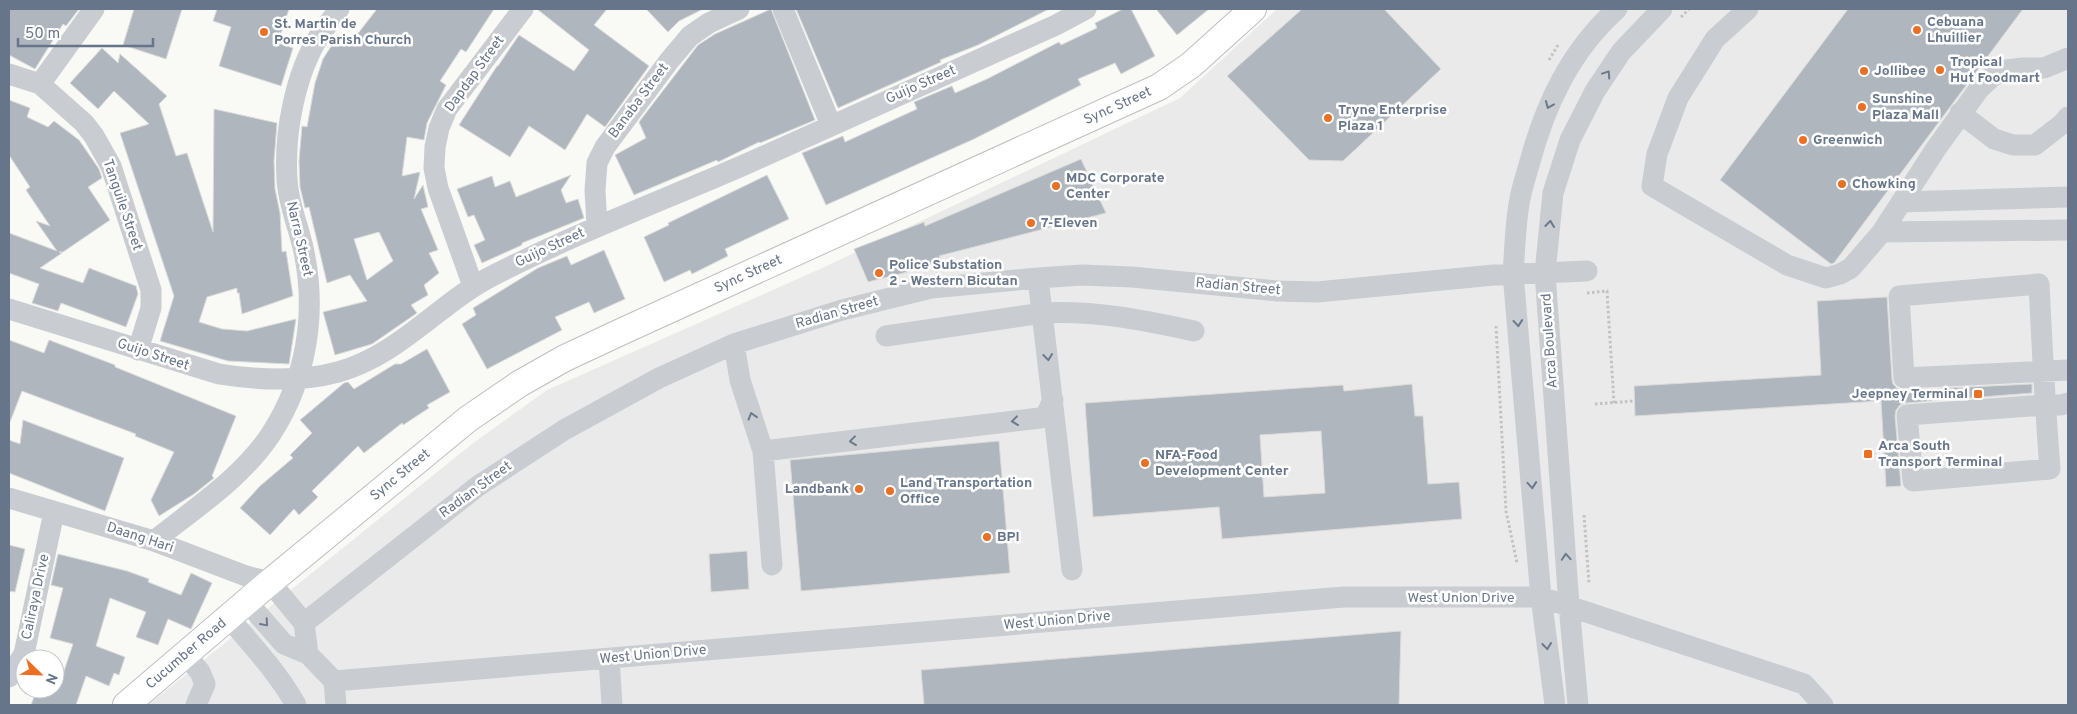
<svg xmlns="http://www.w3.org/2000/svg" width="2077" height="714" font-family="Overpass,sans-serif">
<rect width="100%" height="100%" fill="#f9f9f6"/>
<path fill="#eaeaea" d="M1277,9H2068V705H148L472,444L547,390L818,270L1180,98Z"/>
<path fill="#afb6be" stroke="#dbdbd9" fill-rule="evenodd" d="M9,9H79L66,26L63,24L35,69L9,55Z
M134,9H182L166,59L123,45Z
M217,9H289L278,43L293,48L281,86L219,66L231,27L213,21Z
M377,9H494L466,52L461,49L440,81L446,85L427,123L424,140L407,137L402,176L420,172L414,199L423,185L428,207L421,209L438,250L429,253L439,273L424,285L428,295L411,305L417,313L372,344L335,355L323,312L367,301L350,275L327,283L309,207L305,208L300,187L299,161L302,126L307,127L315,83L323,59L337,37L349,45ZM379,232L393,261L367,280L354,239Z
M537,9H607L594,25L649,66L605,127L587,114L565,150L529,126L510,157L459,125L497,66H498L519,35L574,71L589,50Z
M646,9H703L679,21L668,32Z
M771,9L815,120L760,143L759,142L718,162L717,160L634,195L615,155L646,138L639,122L698,45L715,34Z
M796,9H1049L978,45L940,60L941,62L838,108Z
M1123,9H1131L1155,56L1121,74L1115,63L1078,79L1081,85L974,139L826,205L802,153L843,136L845,142L917,109L914,102L952,86L955,93L987,79L1059,42L1061,45L1097,28L1095,23Z
M1156,9H1209L1177,35Z
M1302,9H1384L1441,69L1343,161L1309,160L1227,76Z
M1848,9H2023L1834,263L1831,264L1720,180Z
M102,48L118,63L120,54L167,96L159,104L176,156L187,153L213,232L214,109L277,123L274,161L275,189L280,213L282,252L286,251L293,296L242,314L239,293H237V288L207,297L199,322L222,329L247,331L296,319L289,364L228,361L160,341L174,296L120,133L149,124L114,91L98,109L70,83Z
M9,100L30,108L27,117L48,127L54,121L79,140L99,169L102,178L88,187L110,220L63,252H59L62,253L40,268L83,283L89,268L136,286L138,294L126,327L61,303L58,311L32,303L39,284L9,273V233L57,251L36,221L50,226L26,190L30,187L9,155Z
M1081,159L1106,213L939,256L943,263L868,282L854,249L924,222L925,226Z
M571,175L561,190L566,203L578,199L584,218L522,243V245L482,263L474,245L485,240L474,215L468,217L457,189L492,176L495,187L510,181L516,197Z
M767,175L789,219L725,249L728,256L692,274L690,270L664,282L644,237L669,225L668,223Z
M604,250L625,299L594,313L589,302L555,317L562,330L487,369L462,324L476,315L473,308L538,268L567,256L571,265Z
M1887,297L1892,379L1893,384L1898,389L1905,390L2032,384V393L1906,403L1900,405L1896,410L1895,416L1901,486L1886,487L1881,401L1635,416L1634,386L1821,375L1817,301Z
M9,340L44,353L49,340L115,365V367L236,416L212,476L214,478L194,494L159,516L151,500L174,452L135,436L136,434L22,391L10,422H9Z
M427,349L450,392L427,405L429,408L403,425L402,423L364,453L358,446L312,491L318,497L299,515L294,509L270,535L240,508L260,486L293,458L290,455L312,433L300,420L344,383L348,382L354,389L395,364H401Z
M1412,384L1415,416H1423L1428,484L1459,482L1462,519L1222,539L1219,507L1093,517L1085,403L1343,385L1344,391ZM1321,431L1325,493L1264,497L1260,435Z
M23,420L124,458L105,511L9,473V440L20,444Z
M999,441L1010,573L801,591L790,460Z
M9,545L25,549L15,592L9,591Z
M747,551L749,589L711,592L709,554Z
M58,554L127,571L149,579L148,582L181,595L191,573L212,583L191,629L168,619L158,645L136,637L146,612L110,598L96,646L125,657L119,675L114,673L109,686L86,676L76,705H31L37,689H58L73,644L50,638L63,588L51,585Z
M1401,631L1399,705H924L921,670Z"/>
<g fill="none" stroke-linecap="round" stroke-linejoin="round">
<defs>
<g id="major">
<path id="s1" d="M126,705L270,582L468,419L519,384L565,358L625,330L1159,87L1191,65L1253,9"/>
</g>
</defs>
<use href="#major" stroke="#bcbfc4" stroke-width="28"/>
<path stroke="#c0c2c5" stroke-width="3" stroke-dasharray="2.5 2.5" stroke-linecap="butt" d="M1681,17L1689,9
M1549,60L1558,45
M1587,293L1607,291L1614,403
M1496,326L1506,511L1517,563
M1595,404L1634,401
M1584,515L1589,583"/>
<path stroke="#c9ccd0" stroke-width="21" d="M783,9L831,125
M1748,9L1715,39L1678,98L1657,154L1652,186L1787,265L1826,278L1840,274L1851,268L1882,232L1935,150L1979,89L1993,76L2007,70L2023,68H2044L2068,58
M9,74L40,84L84,123L94,136L111,166L151,290V308L138,350
M40,84L94,9
M1960,113L1994,139L2013,145H2035L2062,124L2068,117
M1901,202L2068,197
M597,227L595,190L597,163L605,147L669,61L690,36L709,23L739,9
M1882,232L2068,230
M1038,278L1072,570
M473,286L438,188L434,168L435,147L439,128L447,109L523,9
M9,309L219,374C257,380 301,382 338,372C400,355 440,302 494,275C576,233 661,201 744,165C848,119 952,71 1056,25L1086,9
M886,336L1042,313C1095,310 1142,320 1194,331
M734,344L740,380L763,451L772,565
M2068,370L1904,378L1899,296L2039,284C2042,346 2045,408 2050,469L1913,481L1907,415L2045,405H2061L2068,403
M763,451L1040,418L1046,415L1053,400
M9,498L154,541L246,576L270,582L304,623L308,654
M154,541C195,508 242,478 271,434C306,380 317,315 304,252C299,227 288,204 287,179C284,133 295,75 319,36C325,27 333,18 339,9
M247,602L284,644L308,654L334,681
M229,618C253,646 278,673 296,705
M304,623L478,486L564,430L659,378L734,344L842,310L931,288L1038,278L1082,275L1132,277L1278,291L1317,292L1494,275L1587,271
M186,655L200,672L205,684L196,705
M609,659L612,705
M9,677L24,654L54,512
M334,681L1344,597H1541L1804,684L1823,705
M334,681L336,705
M1555,705L1541,597L1513,274C1515,249 1515,223 1520,199C1522,187 1526,176 1529,165C1545,105 1570,51 1617,9
M1578,705L1569,605L1545,273L1553,193L1570,140L1595,91L1621,52L1662,9"/>
<use href="#major" stroke="#fff" stroke-width="26"/>
</g>
<defs><path id="oneway-chevron" d="M-2-3.5L2.5 0L-2 3.5" fill="none" stroke-width="1.6" stroke-linecap="round" stroke-linejoin="round" transform="scale(1.25)"/></defs>
<g stroke="#6b798d">
<use href="#oneway-chevron" transform="translate(1607 74) rotate(-56)"/>
<use href="#oneway-chevron" transform="translate(1549 105) rotate(113)"/>
<use href="#oneway-chevron" transform="translate(1550 224) rotate(-84)"/>
<use href="#oneway-chevron" transform="translate(1518 323) rotate(85)"/>
<use href="#oneway-chevron" transform="translate(1048 357) rotate(83)"/>
<use href="#oneway-chevron" transform="translate(752 416) rotate(-107)"/>
<use href="#oneway-chevron" transform="translate(1015 421) rotate(173)"/>
<use href="#oneway-chevron" transform="translate(853 441) rotate(173)"/>
<use href="#oneway-chevron" transform="translate(1532 485) rotate(85)"/>
<use href="#oneway-chevron" transform="translate(1566 557) rotate(-94)"/>
<use href="#oneway-chevron" transform="translate(265 623) rotate(49)"/>
<use href="#oneway-chevron" transform="translate(1547 646) rotate(83)"/>
</g>
<g fill="#ec7023" stroke="#fff" stroke-width="2">
<circle cx="1917" cy="30" r="5"/>
<circle cx="264" cy="32" r="5"/>
<circle cx="1940" cy="70" r="5"/>
<circle cx="1864" cy="71" r="5"/>
<circle cx="1862" cy="107" r="5"/>
<circle cx="1328" cy="118" r="5"/>
<circle cx="1803" cy="140" r="5"/>
<circle cx="1842" cy="184" r="5"/>
<circle cx="1056" cy="186" r="5"/>
<circle cx="1031" cy="223" r="5"/>
<circle cx="879" cy="273" r="5"/>
<rect x="1973" y="389" width="10" height="10" rx="2.5"/>
<rect x="1863" y="449" width="10" height="10" rx="2.5"/>
<circle cx="1145" cy="463" r="5"/>
<circle cx="859" cy="489" r="5"/>
<circle cx="890" cy="491" r="5"/>
<circle cx="987" cy="537" r="5"/>
</g>
<g text-anchor="middle" dominant-baseline="central" stroke-width="5" stroke-linejoin="round" paint-order="stroke">
<g font-size="14" font-weight="bold" fill="#667589" stroke="#fff" text-anchor="start">
<text x="1927" y="22">Cebuana<tspan x="1927" dy="16">Lhuillier</tspan></text>
<text x="274" y="24">St. Martin de<tspan x="274" dy="16">Porres Parish Church</tspan></text>
<text x="1950" y="62">Tropical<tspan x="1950" dy="16">Hut Foodmart</tspan></text>
<text x="1874" y="71">Jollibee</text>
<text x="1872" y="99">Sunshine<tspan x="1872" dy="16">Plaza Mall</tspan></text>
<text x="1338" y="110">Tryne Enterprise<tspan x="1338" dy="16">Plaza 1</tspan></text>
<text x="1813" y="140">Greenwich</text>
<text x="1066" y="178">MDC Corporate<tspan x="1066" dy="16">Center</tspan></text>
<text x="1852" y="184">Chowking</text>
<text x="1041" y="223">7-Eleven</text>
<text x="889" y="265">Police Substation<tspan x="889" dy="16">2 - Western Bicutan</tspan></text>
<text x="1968" y="394" text-anchor="end">Jeepney Terminal</text>
<text x="1878" y="446">Arca South<tspan x="1878" dy="16">Transport Terminal</tspan></text>
<text x="1155" y="455">NFA-Food<tspan x="1155" dy="16">Development Center</tspan></text>
<text x="900" y="483">Land Transportation<tspan x="900" dy="16">Office</tspan></text>
<text x="849" y="489" text-anchor="end">Landbank</text>
<text x="997" y="537">BPI</text>
</g>
<g font-size="14" fill="#667589" stroke="#fff">
<text transform="translate(475 74) rotate(-54)">Dapdap Street</text>
<text transform="translate(921 85) rotate(-24)">Guijo Street</text>
<text transform="translate(639 101) rotate(-53)">Banaba Street</text>
<text stroke="none"><textPath href="#s1" startOffset="1168">Sync Street</textPath></text>
<text transform="translate(122 205) rotate(71)">Tanguile Street</text>
<text transform="translate(299 239) rotate(77)">Narra Street</text>
<text transform="translate(550 248) rotate(-25)">Guijo Street</text>
<text stroke="none"><textPath href="#s1" startOffset="762">Sync Street</textPath></text>
<text transform="translate(1238 287) rotate(5)">Radian Street</text>
<text transform="translate(837 313) rotate(-16)">Radian Street</text>
<text transform="translate(1550 341) rotate(-94)">Arca Boulevard</text>
<text transform="translate(153 355) rotate(18)">Guijo Street</text>
<text stroke="none"><textPath href="#s1" startOffset="358">Sync Street</textPath></text>
<text transform="translate(476 490) rotate(-36)">Radian Street</text>
<text transform="translate(140 538) rotate(18)">Daang Hari</text>
<text transform="translate(36 597) rotate(-78)">Caliraya Drive</text>
<text x="1461" y="598">West Union Drive</text>
<text transform="translate(1057 621) rotate(-5)">West Union Drive</text>
<text stroke="none"><textPath href="#s1" startOffset="79">Cucumber Road</textPath></text>
<text transform="translate(653 655) rotate(-5)">West Union Drive</text>
</g>
</g>
<rect width="2077" height="714" fill="none" stroke="#667589" stroke-width="20"/>
<g transform="translate(40 674) rotate(113)"><circle r="24" fill="#ffffff" stroke="#c2c8d0"/>
<path d="M0-4L9 19L0 12L-9 19Z" fill="#ec7023"/>
<text y="-8" font-size="14" font-weight="bold" text-anchor="middle" fill="#667589">N</text>
</g>
<path d="M18 38v8h135v-8" fill="none" stroke="#667589" stroke-width="2.5"/>
<text x="25" y="38" font-size="15" fill="#667589" stroke="#ffffff" stroke-width="4" paint-order="stroke">50 m</text>
</svg>
